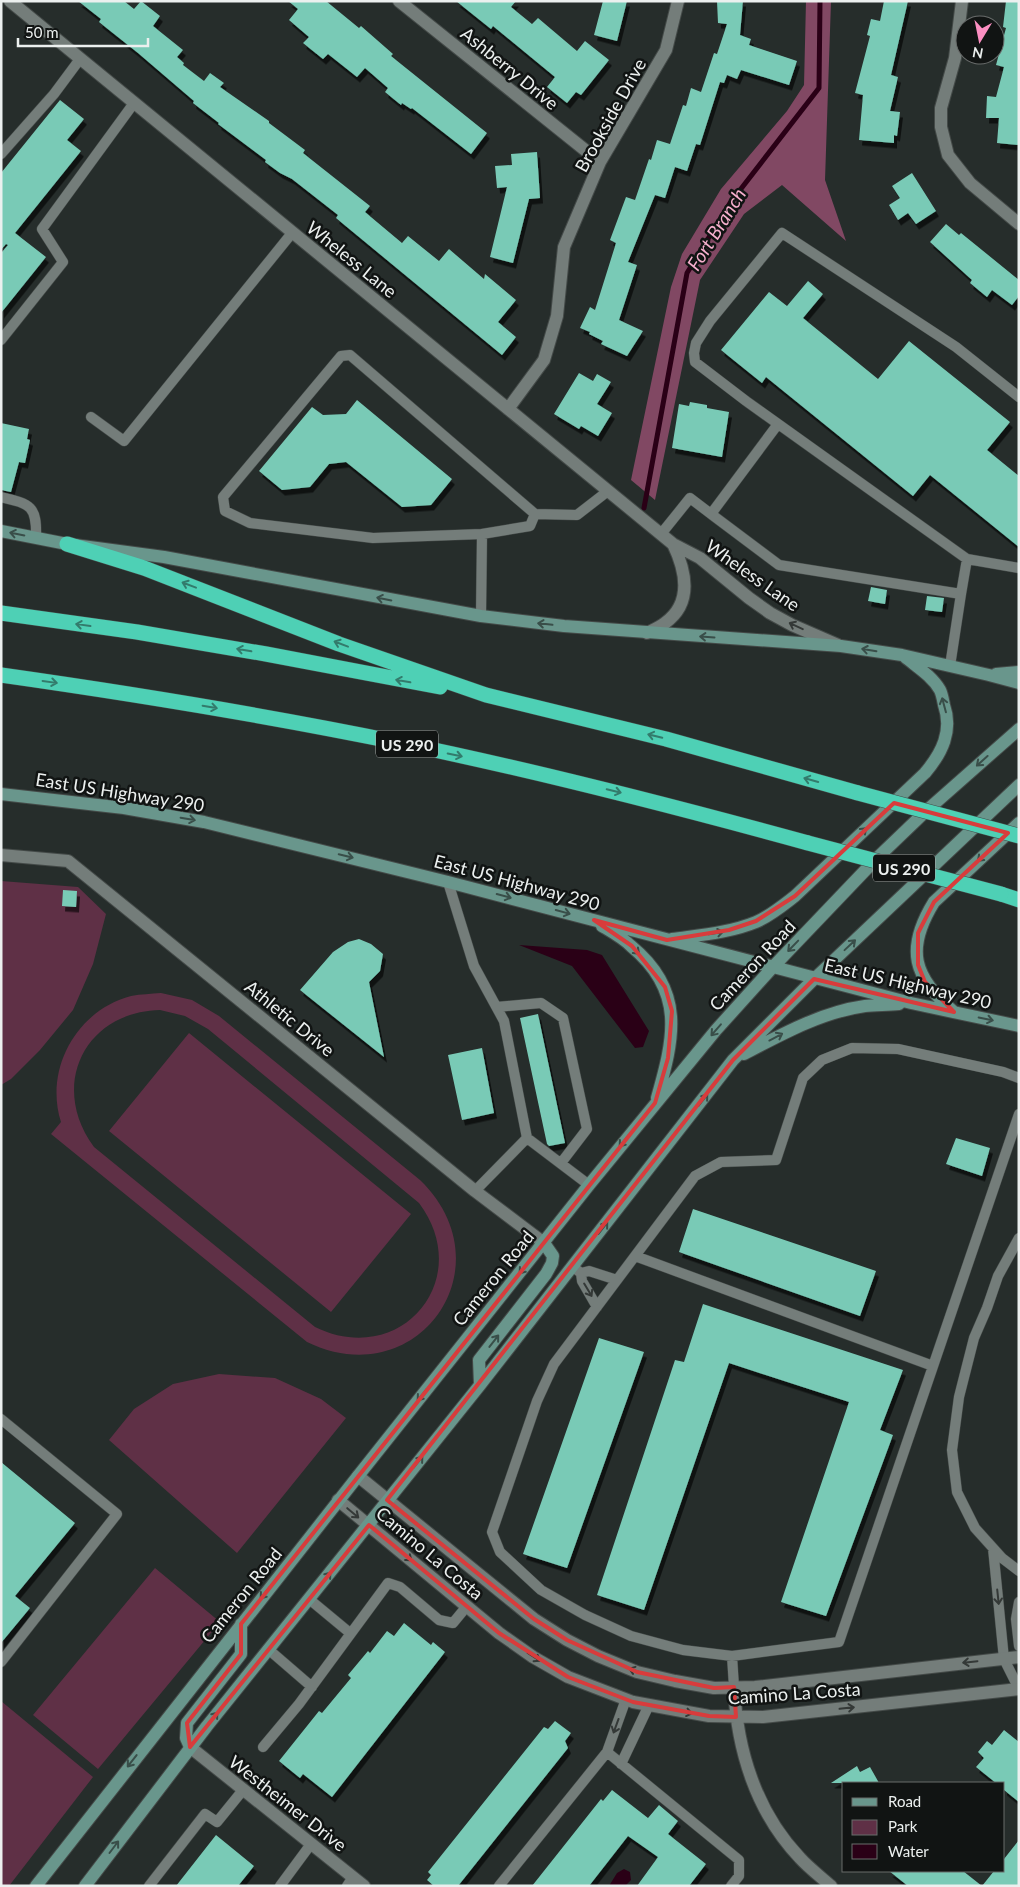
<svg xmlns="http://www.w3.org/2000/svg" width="1020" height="1887" font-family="Lato,sans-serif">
<defs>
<filter id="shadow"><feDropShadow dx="3" dy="5.5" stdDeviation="0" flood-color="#0009"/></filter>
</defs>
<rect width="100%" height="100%" fill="#262d2b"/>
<path fill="#5f3046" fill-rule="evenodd" d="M1,881L78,887L106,914L93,964L73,1010L40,1050L11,1079L1,1085Z
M161,993L192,1000L219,1016L420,1180C509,1266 418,1396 307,1342L51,1134L61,1122C44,1069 77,1010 131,996C141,994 151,994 161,993ZM160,1010L185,1016L208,1029L419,1203C476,1279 401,1369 315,1327L94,1147C49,1086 84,1012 160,1010Z
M189,1033L411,1214L331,1312L109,1131Z
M219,1374L275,1378L321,1399L346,1418L237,1553L109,1440L134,1409L173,1384Z
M155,1568L220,1622L98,1769L33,1715Z
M1,1701L93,1777L9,1886H1Z"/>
<path fill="#814863" d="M806,1H831L825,180L846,241L782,185L744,214L700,280L655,500L631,480L671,287L682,254L721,189L787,111L804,85Z"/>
<path fill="#2a0016" d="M519,945L587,950L602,955L649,1031L643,1047L635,1048L572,966Z
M624,1869L630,1872L631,1880L625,1886H609L617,1873Z"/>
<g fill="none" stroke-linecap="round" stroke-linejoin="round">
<path stroke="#2a0016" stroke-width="5" d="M644,508L687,273L730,203L819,88L820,1"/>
</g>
<path fill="#79cab6" filter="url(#shadow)" d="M78,1H124L134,9L141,1L160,16L153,26L183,50L177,57L184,63L183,65L204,81L210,73L224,83L220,87L269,121V123L305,150L303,153L370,206L365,212L402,243L408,236L439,261L449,249L484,279L485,274L516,300L498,322L516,337L502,355L336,218L338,215L292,179L280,173L265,162L266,160L218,124L219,123L193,103L194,101L138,53L99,22L101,19Z
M288,1H326L359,28L361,26L393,54L391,56L487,133L471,154L412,108L411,109L402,103L401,105L385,92L388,88L365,68L357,77L328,54L323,59L303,43L309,37L289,20L298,9Z
M456,1H516L511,7L532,24L538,18L577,51L585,41L609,60L581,95L576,92L567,103L547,87L555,77L493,26L491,29Z
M603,1H627L617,41L594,35Z
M717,1H743L740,35L751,39L749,45L797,61L789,85L741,70L737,79L727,75L724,83L720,82L700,145L696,144L687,171L675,167L665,198L655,195L628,262L637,265L619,320L643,331L627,356L601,344L603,341L589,334L590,332L580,328L590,307L595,310L616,243L610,240L626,197L635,200L649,159L651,160L657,140L670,144L683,105L686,106L691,88L701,92L714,53L717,54L727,24L718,23Z
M884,1H908L891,75L898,77L890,111L900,112L897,136L894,135V143L859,140L863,95L855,93L870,36L867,35L871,19L880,21Z
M1006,1H1019V145L997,143L999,118H986L987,96L996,97L1004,67L996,65L1006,28L1003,27Z
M60,100L84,119L67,140L81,151L15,233L46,257L1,313V253L8,245L6,244L1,250V173Z
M537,152L540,198L529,199L513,263L490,257L507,187L497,188L495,166L512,165L511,154Z
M912,173L936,211L916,224L908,213L898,220L889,205L900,198L892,186Z
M946,224L959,235L961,233L1019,280V296L1012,305L992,290L987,297L970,283L972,280L930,242Z
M808,281L823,294L803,318L878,379L909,341L1010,422L987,450L1019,476V547L930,475L913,496L766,377L762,383L721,350L769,292L787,306Z
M579,373L593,381L597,374L611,382L597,404L612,413L598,436L581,426L579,429L554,414Z
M357,400L452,479L431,505L402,507L346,462L329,464L310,487L282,490L259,471L312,407L323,415L346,414Z
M690,402L707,405V408L729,412L722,457L672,448L679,404L689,406Z
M1,423L29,429L27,439L30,440L25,463L19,462L11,492L1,490Z
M871,587L887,590L885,604L868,601Z
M927,596L944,598L942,612L925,610Z
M63,890L77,891L76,907L62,906Z
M359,939L371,944L383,954L380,971L369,982L384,1057L300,990L333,952L348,942Z
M538,1014L565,1143L549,1146L547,1144L520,1018Z
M482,1048L494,1113L462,1120L448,1055Z
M956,1138L990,1148L982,1176L946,1164Z
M693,1209L876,1271L860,1316L679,1252Z
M703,1304L903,1370L880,1430L893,1435L826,1616L781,1602L849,1402L729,1363L644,1610L597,1595L675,1360L684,1362Z
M599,1338L644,1352L567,1568L523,1554Z
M1,1462L75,1523L15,1596L30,1608L1,1643Z
M404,1623L431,1645L433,1642L445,1652L332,1797L303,1774L300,1778L279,1761L319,1711L322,1713L351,1678L348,1675L368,1651L370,1653L387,1631L394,1636Z
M555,1721L571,1733L565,1741L568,1748L458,1886H434L427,1880L431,1875L428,1872L544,1727L548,1729Z
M1004,1730L1019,1742V1802L1004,1790V1783H996L976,1767L984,1758L978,1752L987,1741L992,1745Z
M857,1766L860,1772L870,1767L879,1783H831Z
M612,1790L648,1818L659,1805L678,1821L668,1834L706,1864L689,1886H637L658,1857L628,1836L589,1886H532L601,1799L603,1801Z
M216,1835L254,1866L238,1886H176Z
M1019,1840V1886H908L889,1871H963L982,1886L994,1871H1004V1859Z"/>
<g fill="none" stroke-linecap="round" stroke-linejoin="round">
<defs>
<path id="service" d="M1,154L54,94L80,59
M1,340L63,262L42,229L134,103
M1019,397L956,347L782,233L710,321L696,343L694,353L695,362L746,401L967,559L1019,568
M91,417L124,441L292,233
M1,497C31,504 37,506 36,538
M535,514L577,515L608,491
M711,514L779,565L961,594L950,666
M661,534L690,498L711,514L778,424
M961,594L967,559
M481,616L482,534L530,526L535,514L350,355L341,356L223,497L225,511L250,523L373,538L482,534
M448,882L474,966L504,1021L527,1138L475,1191
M497,1007L541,1003L563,1018L587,1129L561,1163
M1019,1078L1003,1072L898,1049L852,1048L822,1060L803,1078L776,1160L721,1162L695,1176L554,1364L537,1401L492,1532L500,1552L541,1590L585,1615L631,1636L683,1650L732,1656L839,1642L1019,1114
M527,1138L589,1185
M1019,1238L998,1276L987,1308L974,1338L959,1397L952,1450L957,1492L975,1528L1002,1558L1019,1571
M635,1256L933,1366
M573,1267L581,1273L582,1281L597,1307
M581,1273L589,1271L617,1280
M1,1419L117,1514L1,1662
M993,1548L1004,1659L1019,1689
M309,1599L350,1633
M1019,1616L1016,1619L1019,1646
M1016,1619L1019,1602
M268,1649L312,1687
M732,1656L734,1687
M263,1747L299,1704L388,1583L400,1587L439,1620L453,1623L467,1606
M607,1752L626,1699
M621,1764L649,1705
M149,1886L205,1814L217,1822L243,1790
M280,1886L311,1844
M347,1886L353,1877
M499,1886L607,1752L739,1860V1876L731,1886"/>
<path id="minor" d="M10,1L673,544L700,558L749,598L770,613L792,625L838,645
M399,1L600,162
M962,1L955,58L941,108V127L948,155L970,183L1019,224
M508,409L544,360L557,316L564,247L600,162L666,50L678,1
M647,633C653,630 660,627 665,623C693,603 686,571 673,544
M1,855L68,861L475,1191L544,1243
M190,1747L364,1886"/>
<path id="tertiary" d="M358,1476L534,1619L567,1640L598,1656L637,1672L675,1681L714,1688L755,1687L1019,1657
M338,1500L499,1633L533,1657L568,1677L633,1702L709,1716L763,1717L1019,1689
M734,1687C737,1750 756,1812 800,1858C809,1868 821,1877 831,1886"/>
<path id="secondary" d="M1,531L67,544L164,557L481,616L564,626L841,646L902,655L989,675L1019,683
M996,674L1019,672
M1,794L124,808L204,822L448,882L911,1003L1019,1026
M602,926C612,932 623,938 631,946C686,991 674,1038 657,1098
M672,939C700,935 729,933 756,922C770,916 782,906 795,896L925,773C942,753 953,731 944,705C943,700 942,694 940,690C932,676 917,667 905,657
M954,1012C913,977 905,949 934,902L1019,823
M744,1054C782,1034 822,1012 865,1006C876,1005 888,1005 899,1004
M480,1385L479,1360L546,1274L552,1263L553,1256L544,1243
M190,1747L186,1738L187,1723L241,1654V1624
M36,1886L358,1476L589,1185L716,1030L772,968L877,858L925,812L1019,729
M85,1886L207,1726L480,1385L733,1060L814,979L1019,785"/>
<path id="motorway" d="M67,544L144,568L339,644L486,695L666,739L858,793
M1,613L137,632L266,654L440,687
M1,675C135,694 269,716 401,743C538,771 673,806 808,843
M1001,894L1019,900"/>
</defs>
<use href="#service" stroke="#444a48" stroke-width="11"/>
<use href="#minor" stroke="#444a48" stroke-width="14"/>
<use href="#tertiary" stroke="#444a48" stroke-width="14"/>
<use href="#secondary" stroke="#444a48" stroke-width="14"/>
<use href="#motorway" stroke="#444a48" stroke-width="16"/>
<use href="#service" stroke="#747d7a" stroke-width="10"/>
<use href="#minor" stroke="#747d7a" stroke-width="12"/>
<use href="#tertiary" stroke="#747d7a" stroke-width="12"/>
<use href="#secondary" stroke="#69968c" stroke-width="12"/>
<use href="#motorway" stroke="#4ed0b5" stroke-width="15"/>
<defs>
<path id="motorway-bridge" d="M858,793L1019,836
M808,843L1001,894"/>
</defs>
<use href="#motorway-bridge" stroke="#444a48" stroke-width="16" stroke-linecap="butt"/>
<use href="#motorway-bridge" stroke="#4ed0b5" stroke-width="15"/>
</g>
<defs><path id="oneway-shaft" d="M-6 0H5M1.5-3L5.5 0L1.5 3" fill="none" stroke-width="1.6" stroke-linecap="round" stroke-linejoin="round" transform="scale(1.25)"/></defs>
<g stroke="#394e49">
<use href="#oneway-shaft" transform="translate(17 534) rotate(-169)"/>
<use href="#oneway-shaft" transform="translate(384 599) rotate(-169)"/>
<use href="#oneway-shaft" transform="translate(545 624) rotate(-174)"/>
<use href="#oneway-shaft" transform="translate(707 637) rotate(-176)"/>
<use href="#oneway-shaft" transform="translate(869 650) rotate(-171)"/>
<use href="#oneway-shaft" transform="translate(944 705) rotate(-105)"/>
<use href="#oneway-shaft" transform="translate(982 761) rotate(138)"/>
<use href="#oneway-shaft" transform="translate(188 819) rotate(10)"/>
<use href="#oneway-shaft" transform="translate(861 833) rotate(-43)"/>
<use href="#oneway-shaft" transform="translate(346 856) rotate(14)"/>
<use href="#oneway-shaft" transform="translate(983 856) rotate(137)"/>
<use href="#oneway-shaft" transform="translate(504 896) rotate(15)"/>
<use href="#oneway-shaft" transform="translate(563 912) rotate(15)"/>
<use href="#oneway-shaft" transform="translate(716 933) rotate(-10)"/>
<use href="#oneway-shaft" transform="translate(850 945) rotate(-43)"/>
<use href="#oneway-shaft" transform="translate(793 946) rotate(134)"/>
<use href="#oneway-shaft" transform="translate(634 949) rotate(43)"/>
<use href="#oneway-shaft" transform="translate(986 1019) rotate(12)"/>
<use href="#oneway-shaft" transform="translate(716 1030) rotate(131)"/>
<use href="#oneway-shaft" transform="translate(776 1037) rotate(-28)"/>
<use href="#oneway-shaft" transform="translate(703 1100) rotate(-52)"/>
<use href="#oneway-shaft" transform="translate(624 1141) rotate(129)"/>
<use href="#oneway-shaft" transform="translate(603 1228) rotate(-52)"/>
<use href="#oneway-shaft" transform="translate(524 1268) rotate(129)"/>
<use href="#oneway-shaft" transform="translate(494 1341) rotate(-52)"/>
<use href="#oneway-shaft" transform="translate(422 1395) rotate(129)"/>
<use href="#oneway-shaft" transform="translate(418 1462) rotate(-51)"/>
<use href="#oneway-shaft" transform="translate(326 1578) rotate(-51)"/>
<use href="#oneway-shaft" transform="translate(265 1593) rotate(129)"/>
<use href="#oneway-shaft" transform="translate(213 1718) rotate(-51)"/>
<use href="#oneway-shaft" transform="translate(132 1761) rotate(128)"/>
<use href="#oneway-shaft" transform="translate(114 1847) rotate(-53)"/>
</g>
<g stroke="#337b6c">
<use href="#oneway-shaft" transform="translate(189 585) rotate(-159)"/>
<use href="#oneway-shaft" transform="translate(83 625) rotate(-172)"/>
<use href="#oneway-shaft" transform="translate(341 644) rotate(-159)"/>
<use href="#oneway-shaft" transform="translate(244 650) rotate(-170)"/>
<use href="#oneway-shaft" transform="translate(403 681) rotate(-170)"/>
<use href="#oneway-shaft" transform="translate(50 682) rotate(8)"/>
<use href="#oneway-shaft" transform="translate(210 707) rotate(10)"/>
<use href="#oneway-shaft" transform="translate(655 736) rotate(-166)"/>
<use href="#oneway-shaft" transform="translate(455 755) rotate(12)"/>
<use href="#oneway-shaft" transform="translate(811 780) rotate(-164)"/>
<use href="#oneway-shaft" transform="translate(614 791) rotate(13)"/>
</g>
<g stroke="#343937">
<use href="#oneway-shaft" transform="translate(796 626) rotate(-155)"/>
<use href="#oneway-shaft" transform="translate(588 1290) rotate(59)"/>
<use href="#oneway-shaft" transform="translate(353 1513) rotate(40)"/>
<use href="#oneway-shaft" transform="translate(406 1556) rotate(39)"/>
<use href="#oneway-shaft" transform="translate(998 1597) rotate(84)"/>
<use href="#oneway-shaft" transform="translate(534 1657) rotate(32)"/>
<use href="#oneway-shaft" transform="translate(970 1662) rotate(174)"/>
<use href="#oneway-shaft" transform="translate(636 1671) rotate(-161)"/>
<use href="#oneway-shaft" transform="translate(847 1708) rotate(-6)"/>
<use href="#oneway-shaft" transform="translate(685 1712) rotate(11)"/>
<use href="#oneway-shaft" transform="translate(616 1726) rotate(110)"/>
</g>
<path fill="none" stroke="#d83c3c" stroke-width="4" stroke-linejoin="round" d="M894,803L1008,833L934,902L918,933V965L925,982L954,1012L814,979L733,1060L387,1500L534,1619L567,1640L637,1672L714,1688L734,1687L736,1717L709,1716L633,1702L568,1677L499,1633L369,1525L190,1747L187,1723L241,1654V1624L655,1103L668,1058L672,1011L665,987L632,946L594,920L667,940L729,930L756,921L795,896Z"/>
<g text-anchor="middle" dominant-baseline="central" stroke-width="5" stroke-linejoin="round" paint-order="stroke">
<g fill="#111413" stroke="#aaaead" stroke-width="1">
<rect x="376" y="730.5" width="62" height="27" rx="4"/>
<rect x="873" y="854.5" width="62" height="27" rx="4"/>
</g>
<g font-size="16" font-weight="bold" fill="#ecf0ef">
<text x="407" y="744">US 290</text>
<text x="904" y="868">US 290</text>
</g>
<g font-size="18" fill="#ecf0ef" stroke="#111413">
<text transform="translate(510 68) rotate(39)">Ashberry Drive</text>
<text transform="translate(610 115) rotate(-61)">Brookside Drive</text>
<text transform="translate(352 259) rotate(39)">Wheless Lane</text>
<text transform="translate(753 575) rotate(35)">Wheless Lane</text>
<text transform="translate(120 792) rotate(9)">East US Highway 290</text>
<text transform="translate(517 882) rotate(15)">East US Highway 290</text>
<text transform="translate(752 965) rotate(-47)">Cameron Road</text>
<text transform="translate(908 983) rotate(13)">East US Highway 290</text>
<text transform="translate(290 1018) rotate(39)">Athletic Drive</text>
<text transform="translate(493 1278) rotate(-51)">Cameron Road</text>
<text transform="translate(430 1553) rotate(40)">Camino La Costa</text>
<text transform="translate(241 1595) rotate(-51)">Cameron Road</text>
<text transform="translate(794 1693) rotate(-4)">Camino La Costa</text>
<text transform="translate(288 1803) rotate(38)">Westheimer Drive</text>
</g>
<g font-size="19" font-style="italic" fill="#f6afcd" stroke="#111413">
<text transform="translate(716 229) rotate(-58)">Fort Branch</text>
</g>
</g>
<rect width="1020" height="1887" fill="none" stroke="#ecf0ef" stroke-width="5"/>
<rect x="842" y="1782" width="162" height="90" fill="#111413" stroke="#696c6b"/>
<rect x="852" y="1798" width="25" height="8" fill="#69968c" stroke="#696c6b"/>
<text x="888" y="1807" font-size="15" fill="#ecf0ef">Road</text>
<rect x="852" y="1820" width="25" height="15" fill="#5f3046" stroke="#696c6b"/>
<text x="888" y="1832" font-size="15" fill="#ecf0ef">Park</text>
<rect x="852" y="1844" width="25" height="15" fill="#2a0016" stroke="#696c6b"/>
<text x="888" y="1857" font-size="15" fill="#ecf0ef">Water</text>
<g transform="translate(980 40) rotate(190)"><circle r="24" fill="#111413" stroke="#696c6b"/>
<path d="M0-4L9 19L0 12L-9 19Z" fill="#fc8fc2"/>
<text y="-8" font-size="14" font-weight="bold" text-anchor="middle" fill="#ecf0ef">N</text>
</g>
<path d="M18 38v8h130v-8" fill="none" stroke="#ecf0ef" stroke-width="2.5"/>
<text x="25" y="38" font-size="15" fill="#ecf0ef" stroke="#111413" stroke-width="4" paint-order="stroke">50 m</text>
</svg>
